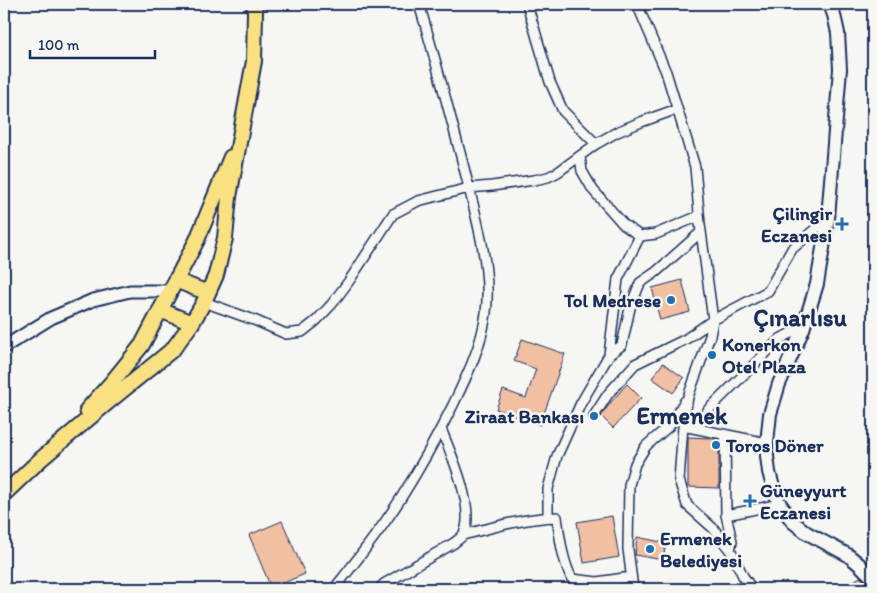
<svg xmlns="http://www.w3.org/2000/svg" width="877" height="593" font-family="Itim,sans-serif">
<rect width="100%" height="100%" fill="#f6f6f2"/>
<filter id="ink" filterUnits="userSpaceOnUse"><feTurbulence type="fractalNoise" baseFrequency=".02" numOctaves="2"/><feDisplacementMap in="SourceGraphic" scale="10" xChannelSelector="R" yChannelSelector="G"/><feConvolveMatrix kernelMatrix="1 2 1 2 8 2 1 2 1" color-interpolation-filters="sRGB"/></filter>
<g filter="url(#ink)">
<path fill="#f1bfa2" stroke="#1b2f5e" d="M682,280L690,312L660,320L652,288Z
M522,339L565,354L540,425L496,409L503,390L526,398L536,369L514,361Z
M663,363L684,378L673,393L652,378Z
M627,384L641,398L613,428L601,416L611,402Z
M688,437L709,438L719,440V488L688,487Z
M612,516L619,557L584,563L577,522Z
M282,521L305,574L271,588L249,535Z
M637,537L666,543L663,560L635,555Z
M860,577L868,584L873,586V587L870,589H842Z"/>
<g fill="none" stroke-linecap="round" stroke-linejoin="round">
<defs>
<path id="minor" d="M527,4L550,82L563,111L596,144
M580,157L582,171L593,190L624,225L640,236
M204,302L254,320L286,334L302,332L316,321L332,304L349,281L393,214L418,201L469,188L492,186L534,180L548,177L558,172L596,144L617,132L641,122L677,109
M609,355L618,279L640,236L656,234L699,216
M594,416L608,394L635,364L686,339L713,320L700,224L695,167L666,72L637,4
M683,426L767,443
M698,429L708,410L780,339L791,333L803,329
M725,434L726,515L732,541L730,550
M726,515L780,504
M548,517V489L557,456L581,403L609,355L622,345L630,308L640,283L656,272L701,232
M463,535C493,527 525,518 557,517C560,538 562,559 572,579L597,582L631,577
M334,589C358,559 381,530 401,498C420,468 437,437 453,405C467,376 482,345 486,313C492,267 474,209 463,164C449,111 435,57 419,4
M379,589L384,584L454,543C456,541 461,538 463,535C477,512 451,453 441,429
M633,589L628,549L629,485L635,464L646,446L669,426L685,401
M752,589L743,576L732,553L714,529L687,505L679,480L683,426L688,397L710,336L713,320L768,291L792,249L828,218"/>
<path id="tertiary" d="M4,347L51,318L93,300L130,291H170"/>
<path id="secondary" d="M830,4L834,15L838,33L840,69L828,218L817,284L803,329L779,384L770,414L767,443V456L769,472L775,494L780,504L793,522L807,533L848,555L860,565L873,578"/>
<path id="primary" d="M175,280L208,293
M160,310L192,323
M87,410L112,382L142,345L197,240L231,157
M4,494L41,459L107,403L173,349L192,323L204,302L216,275L225,238L229,197L254,61L255,12L254,4"/>
</defs>
<use href="#minor" stroke="#1b2f5e" stroke-width="12"/>
<use href="#tertiary" stroke="#1b2f5e" stroke-width="15"/>
<use href="#secondary" stroke="#1b2f5e" stroke-width="16"/>
<use href="#primary" stroke="#1b2f5e" stroke-width="18"/>
<use href="#minor" stroke="#f6f6f2" stroke-width="9"/>
<use href="#tertiary" stroke="#f6f6f2" stroke-width="11"/>
<use href="#secondary" stroke="#f6f6f2" stroke-width="12"/>
<use href="#primary" stroke="#f9e181" stroke-width="14"/>
</g>
</g>
<g fill="#1f6fb2" stroke="#f6f6f2" stroke-width="2">
<path d="M839.5 216.5h5v5h5v5h-5v5h-5v-5h-5v-5h5z"/>
<circle cx="671" cy="300" r="5"/>
<circle cx="712" cy="355" r="5"/>
<circle cx="594" cy="416" r="5"/>
<circle cx="716" cy="445" r="5"/>
<path d="M747.5 493.5h5v5h5v5h-5v5h-5v-5h-5v-5h5z"/>
<circle cx="650" cy="549" r="5"/>
</g>
<g text-anchor="middle" dominant-baseline="central" stroke-width="5" stroke-linejoin="round" paint-order="stroke">
<g font-size="19" font-weight="bold" fill="#1b2f5e" stroke="#f6f6f2" text-anchor="start">
<text x="832" y="213" text-anchor="end">Çilingir<tspan x="832" dy="22">Eczanesi</tspan></text>
<text x="661" y="300" text-anchor="end">Tol Medrese</text>
<text x="722" y="344">Konerkon<tspan x="722" dy="22">Otel Plaza</tspan></text>
<text x="584" y="416" text-anchor="end">Ziraat Bankası</text>
<text x="726" y="445">Toros Döner</text>
<text x="760" y="490">Güneyyurt<tspan x="760" dy="22">Eczanesi</tspan></text>
<text x="660" y="538">Ermenek<tspan x="660" dy="22">Belediyesi</tspan></text>
</g>
<g font-size="24" font-weight="bold" fill="#1b2f5e" stroke="#f6f6f2">
<text x="800" y="317">Çınarlısu</text>
<text x="682" y="415">Ermenek</text>
</g>
</g>
<rect width="877" height="593" fill="none" stroke="#f6f6f2" stroke-width="20"/>
<rect x="10" y="10" width="857" height="573" fill="none" stroke="#1b2f5e" stroke-width="2" filter="url(#ink)"/>
<path d="M30 50v8h125v-8" fill="none" stroke="#1b2f5e" stroke-width="2.5"/>
<text x="38" y="50" font-size="15" fill="#1b2f5e" stroke="#f6f6f2" stroke-width="4" paint-order="stroke">100 m</text>
</svg>
